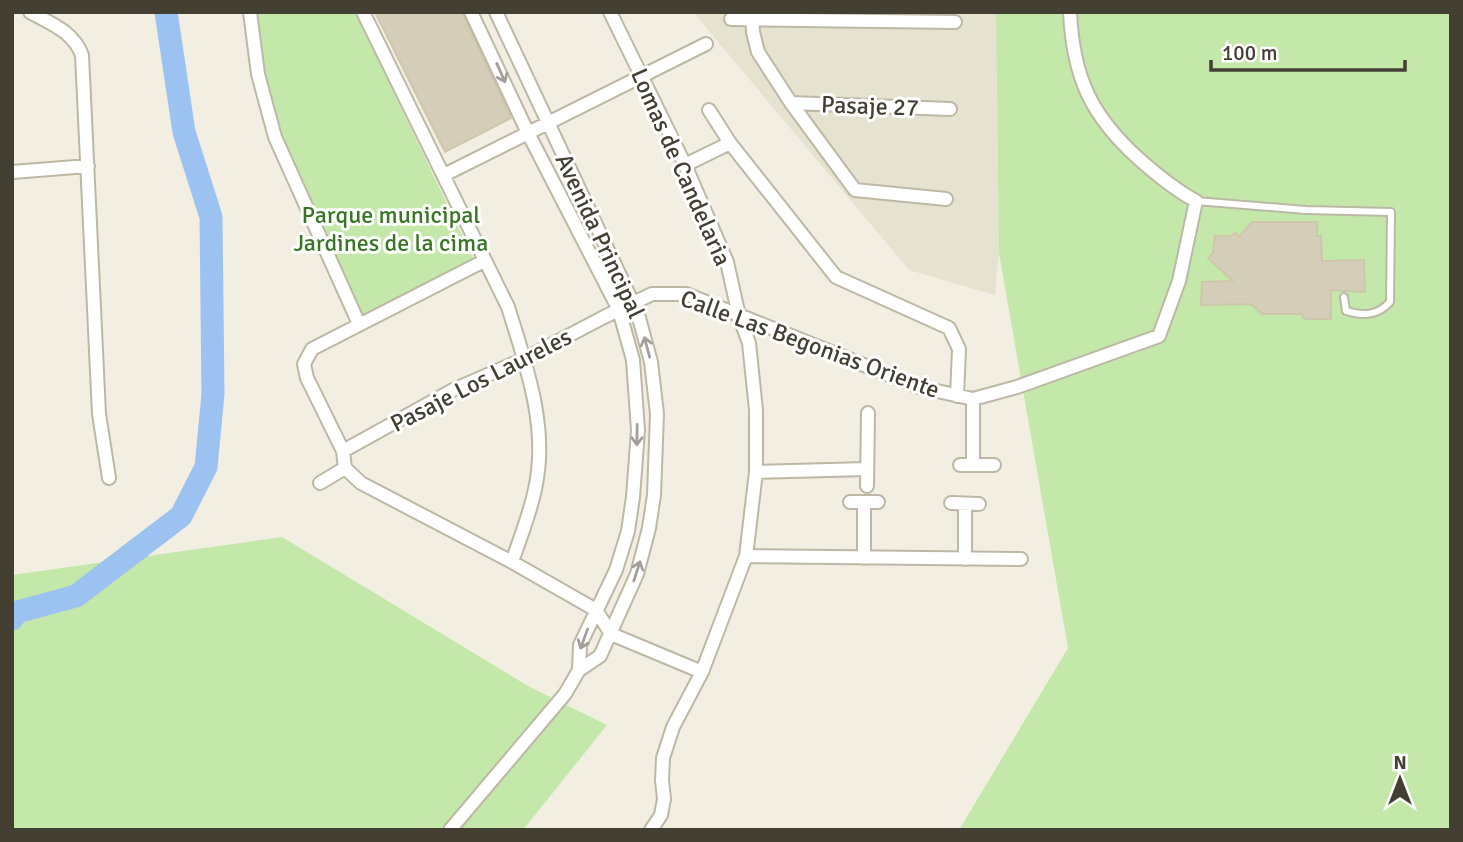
<svg xmlns="http://www.w3.org/2000/svg" width="1463" height="842" font-family="Signika,sans-serif">
<rect width="100%" height="100%" fill="#f2efe2"/>
<path fill="#e6e2d0" d="M693,12H996L999,253L995,295L909,270Z"/>
<path fill="#c3e8a9" d="M255,12H355L474,260L362,317L284,140L262,60Z
M996,12H1451V830H959L1068,648L999,253Z
M282,537L528,686L607,725L523,830H12V575Z"/>
<g fill="none" stroke-linecap="round" stroke-linejoin="round">
<path stroke="#9cc2f2" stroke-width="23" d="M12,619L17,612L76,596L181,516L206,467L213,394L211,217L184,132L166,12"/>
</g>
<path fill="#d4cdb8" stroke="#cfc6ab" stroke-width="2" d="M375,12H462L511,118L445,152Z
M1252,222H1317V236H1321L1322,261L1364,260L1365,292L1331,290V319H1305L1301,314H1262L1251,304L1201,305L1202,282L1233,281L1208,258L1213,253L1215,236H1230L1235,233L1239,237Z"/>
<g fill="none" stroke-linecap="round" stroke-linejoin="round">
<defs>
<path id="lane" d="M1196,201L1306,210L1391,212L1390,302C1377,316 1364,316 1346,311L1344,297"/>
<path id="street" d="M30,12C51,24 73,31 82,55L99,414L109,478
M250,12L258,74L275,137L359,324
M363,12L508,307C526,365 549,428 535,489C530,514 520,538 512,562
M471,12L528,133L619,310L633,360L638,430L633,497L628,531L616,570L580,645L579,670
M610,12L685,165L727,262L739,316L749,343L756,410V472L746,556L702,672L673,727L663,758L662,780L664,799L661,815L651,830
M752,12L753,32L758,52L791,103L855,190L946,199
M731,19L955,22
M791,103L950,109
M709,110L730,143L836,277L949,328L959,349L957,396
M685,165L730,143
M12,172L88,166
M444,175L706,44
M484,261L312,349L304,364L307,378L343,451L345,468L361,483L512,562L596,610L611,634L702,672
M343,451L453,390L524,359L604,317L652,294H686L919,387L973,399L1017,387L1159,336L1179,281L1196,201C1175,190 1157,175 1139,159C1091,116 1073,77 1070,12
M960,465H994
M973,465V399
M756,472L867,469
M320,483L345,468
M867,486L868,413
M850,502H878
M864,502V558
M951,503L979,504
M965,504V559
M746,556L1021,559
M450,830L565,694L579,670L600,656L637,574L649,528L654,495L657,414L651,362L638,314L496,12"/>
</defs>
<use href="#lane" stroke="#bdb8a5" stroke-width="10"/>
<use href="#street" stroke="#bdb8a5" stroke-width="16"/>
<use href="#lane" stroke="#fff" stroke-width="6"/>
<use href="#street" stroke="#fff" stroke-width="12"/>
</g>
<defs><path id="oneway-shaft" d="M-6 0H5M1.5-3L5.5 0L1.5 3" fill="none" stroke-width="1.6" stroke-linecap="round" stroke-linejoin="round" transform="scale(1.75)"/></defs>
<g stroke="#a29f99">
<use href="#oneway-shaft" transform="translate(501 73) rotate(66)"/>
<use href="#oneway-shaft" transform="translate(647 347) rotate(-105)"/>
<use href="#oneway-shaft" transform="translate(637 435) rotate(91)"/>
<use href="#oneway-shaft" transform="translate(637 571) rotate(-72)"/>
<use href="#oneway-shaft" transform="translate(584 639) rotate(110)"/>
</g>
<g text-anchor="middle" dominant-baseline="central" stroke-width="6" stroke-linejoin="round" paint-order="stroke">
<g font-size="24" fill="#443f33" stroke="#fff">
<text transform="translate(870 106) rotate(2)">Pasaje 27</text>
<text transform="translate(681 167) rotate(66)">Lomas de Candelaria</text>
<text transform="translate(600 236) rotate(65)">Avenida Principal</text>
<text transform="translate(810 344) rotate(20)">Calle Las Begonias Oriente</text>
<text transform="translate(481 380) rotate(-27)">Pasaje Los Laureles</text>
</g>
<g font-size="24" fill="#387625" stroke="#fff">
<text x="391" y="215">Parque municipal<tspan x="391" dy="28">Jardines de la cima</tspan></text>
</g>
</g>
<rect width="1463" height="842" fill="none" stroke="#443f33" stroke-width="28"/>
<g transform="translate(1400 779)" stroke="#ffffff" stroke-width="5" paint-order="stroke">
<path d="M0-5L12 26L0 18L-12 26Z" fill="#443f33"/>
<text y="-10" font-size="19" font-weight="bold" text-anchor="middle" fill="#443f33">N</text>
</g>
<path d="M1211 60v10h194v-10" fill="none" stroke="#443f33" stroke-width="3.5"/>
<text x="1222" y="60" font-size="21" fill="#443f33" stroke="#ffffff" stroke-width="5" paint-order="stroke">100 m</text>
</svg>
